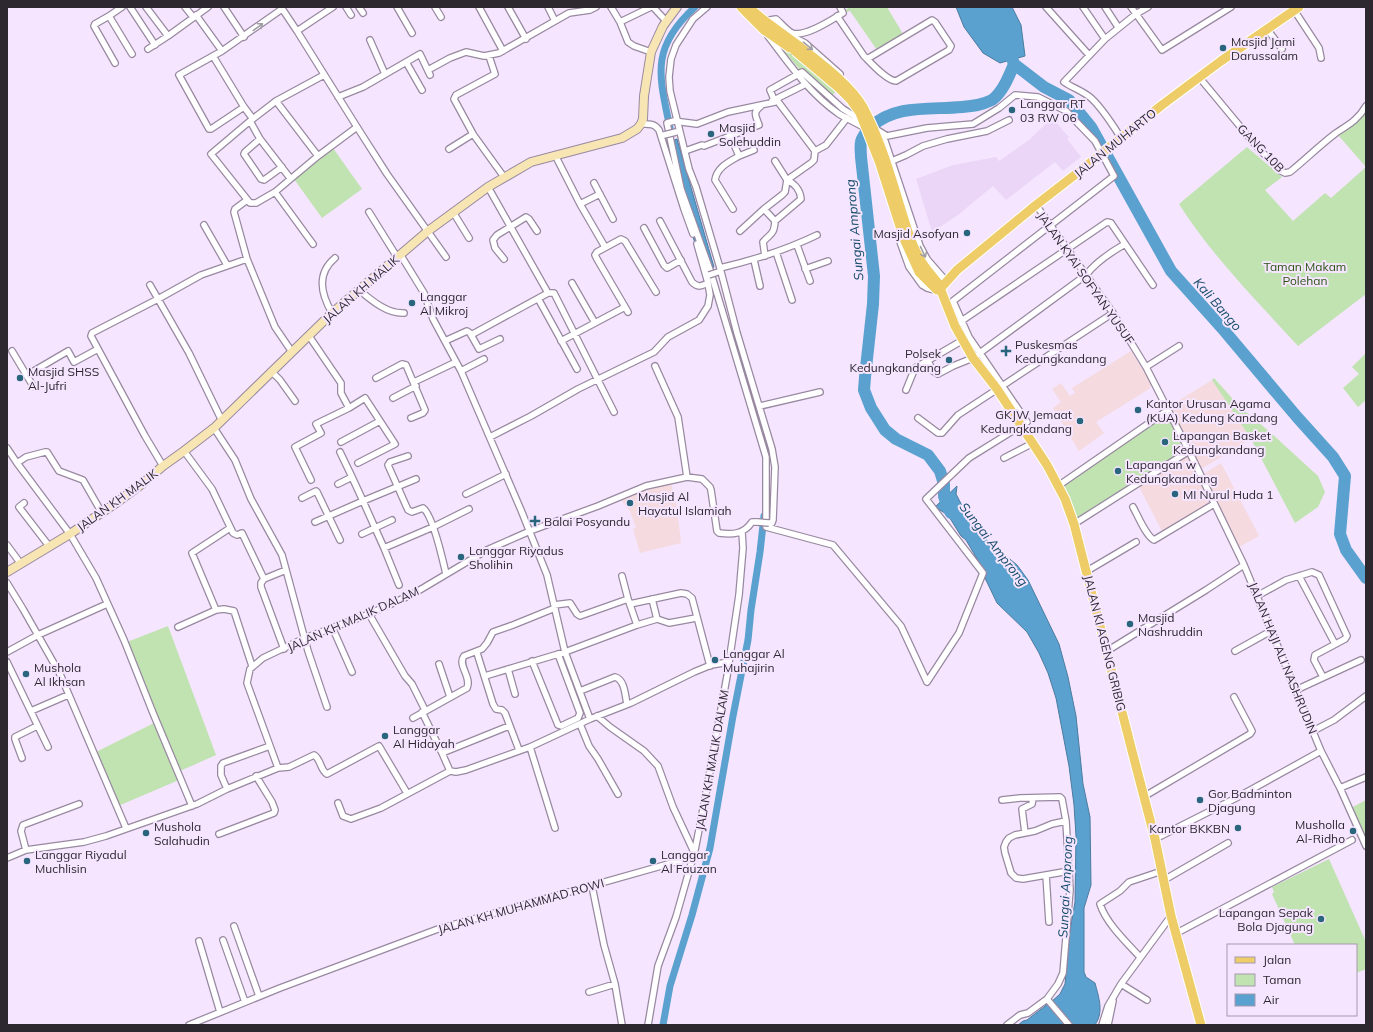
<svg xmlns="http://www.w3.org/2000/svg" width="1373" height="1032" font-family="Mulish,sans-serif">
<rect width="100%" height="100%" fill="#f5e5ff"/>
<path fill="#ebd6f7" d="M1052,118L1069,137L1067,139L1081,157L1063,171L1055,162L1006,200L993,186L958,215L932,232L916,179L953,165L996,157L999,161L1029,140Z"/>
<path fill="#f5dadf" d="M1131,351L1151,383V386L1149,389L1096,422L1104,433L1079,451L1053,408L1061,402L1052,389L1061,383L1070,396L1075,393L1072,388Z
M1212,380L1251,439L1201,469L1170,406Z
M1186,453L1211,503L1163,533L1138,485Z
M1221,463L1259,536L1239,547L1202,475Z
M671,483L677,508L681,543L640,553L633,529L636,528L630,511L621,500L641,490Z"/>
<path fill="#c0e3b1" d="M850,7H887L903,34L877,50L850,11L847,12L845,10Z
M778,44L794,54L836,91L833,95L829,97L811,83Z
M1366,110V294L1298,346C1257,301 1212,256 1179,204L1247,147L1282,177L1265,190L1293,221L1325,193L1331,198L1366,167L1338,135C1349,128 1359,122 1366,110Z
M333,148L362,189L322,218L294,179L308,166Z
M1366,353V400L1358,407L1343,388L1359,374L1352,367Z
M1214,378L1240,407L1270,432L1318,476L1325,492L1318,507L1295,523L1251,439L1212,380Z
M1167,415L1184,450L1077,519L1064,485Z
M168,626L216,755L180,771L127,642Z
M154,723L179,780L118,806L96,752Z
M1366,800V842L1351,808Z
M1329,859L1366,942V969L1356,973V945H1295L1272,894L1274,892L1272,887Z"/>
<path fill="#5aa1d0" stroke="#4c7ca0" d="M956,7H1012L1021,25L1025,56L1000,63L983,53L964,27Z
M677,139L714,267L704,271L663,144Z
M957,486L956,494L971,523L982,536L1017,565L1028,580L1059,644L1068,677L1076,716L1083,784L1090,817L1091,885L1084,908V972L1086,977L1095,983C1099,998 1104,1012 1095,1025H1070L1051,1002L1060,994L1065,984L1070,930L1075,902L1076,836L1074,805L1069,766L1056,698L1048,673L1039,653L1027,632L997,603L985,578L983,569L966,540L961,536L948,515L935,507Z
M1049,1003L1067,1025H1018L1023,1021L1027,1020Z"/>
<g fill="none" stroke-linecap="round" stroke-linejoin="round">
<path stroke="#5aa1d0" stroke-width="7" d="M670,128C659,75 650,48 695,7
M663,1025L670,986L692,915L710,848L733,716L748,640L751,610L760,552L764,516"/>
<path stroke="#5aa1d0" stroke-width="12" d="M1012,58L1014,64L1044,87L1069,100L1091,127L1171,271L1222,328L1297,417L1333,457L1345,476L1340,534L1346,550L1366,578
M951,513L948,508L944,496V484L940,471L928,455L896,439L885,430L871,408L864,390L865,377L873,304L874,276L861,157C861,153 860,147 861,142C862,136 867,131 871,127C895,104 932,110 962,107C973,106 982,105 992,100C1003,92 1009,76 1014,64"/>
<defs>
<path id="street" d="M122,7L109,16L132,54
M130,7L155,45
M146,7L168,36
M185,7L193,17
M224,7L244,37
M281,7L297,31L357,127L387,174L446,257
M346,7L351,15
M359,7L363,13
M397,7L412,33
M435,7L441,17
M479,7L503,51
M508,7L526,39
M548,7L555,21
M611,7L620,22L628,42L634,46L651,52
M707,7L693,19L676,45L671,59L669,77L670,91L689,169L696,187L720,268L737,333L772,449L775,467L773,520L772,523H769
M1046,7L1089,55
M1083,7L1105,39
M1105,7L1118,27
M1131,7L1162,50L1231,7
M1294,10L1319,48L1321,58
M196,15L222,51
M109,16L95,24L94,26L115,63
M837,16L864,56C871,63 887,81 896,81L949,50L951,46L935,22L932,20L867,59
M770,20L776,19C781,23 786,30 792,33C805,38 833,19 843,13L840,7
M620,22L651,7L654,8L666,21
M1267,29L1282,49
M297,31L333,7
M768,36C789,64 810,94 839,114C848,119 858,124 867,129
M791,36L805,43L840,74
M370,40L385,74
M148,49L168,36L208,7
M213,56L244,107L253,119
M489,56L495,74L456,95L454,99L473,134L504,177
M406,62L422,90
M428,70L450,58L466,52L484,56L499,53L569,13L590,10L596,7
M802,72L843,109L887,136L927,128L973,124L999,108L1015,95L1038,97L1066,111L1095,141L1114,176L953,301L969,337L1027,422L969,458L926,499L983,573L959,633L927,682L901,626L833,545L766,527V457L710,270L681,189L667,123L674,121L697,124L728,112L775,102L770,90Z
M1199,77L1258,148L1281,171L1285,173L1290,172C1305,160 1320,145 1336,133C1348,125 1358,120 1366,106
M338,97L363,87L420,54L430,75
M776,99L815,151L826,145L847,118
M276,101L318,156
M772,101L806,84
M244,107L211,129H209L179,75L222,51L282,9
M250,121L211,154L250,203H256L275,192
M641,124C649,124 654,123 659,130L684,209L693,234
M730,135L739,156C729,162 717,167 715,180L733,209
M878,135L885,141L920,246L927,259L947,282
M1121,138C1112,124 1103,109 1091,98C1083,91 1073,88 1064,82L1105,39L1136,14L1148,7
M260,139L245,152L244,154L261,179L264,180L282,167
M449,149L473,134
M685,151L702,145L704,146L759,125C756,116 752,113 761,106
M555,155L580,204L605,247
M739,156L754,150
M775,161L787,180L811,163L814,160L815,151
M892,161L906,155L923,146L947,139L987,131L1009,120
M290,178L260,139L250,121L276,101L324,75
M594,183L613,219
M488,187L548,293
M247,200L235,209L234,212L247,259L275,327L292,352
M580,204L600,194
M1036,205L1113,313L1146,367L1189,451L1244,565L1321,751L1340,788L1366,846
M764,209L775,221
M369,212L397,257
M453,212L469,238
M660,221L692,282C698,288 701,286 708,283
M204,225L227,265
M644,228L664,265L667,268L681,260
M900,228L898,236L909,267L922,285L927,288L935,290
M740,231L764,209L782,195L785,192L787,180C795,184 800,189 801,199L775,221C774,235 771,233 763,242L765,256
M313,244L275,192L318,156L357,127
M797,245L810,281
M776,252L792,300
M400,254L424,293L433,319L461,371L521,510L547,575L565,652L590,719
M504,259L495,248L493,240L497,235L526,217L529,219L537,231
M754,260L760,286
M720,268C754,260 786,250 817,235
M805,269L828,261
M572,283L595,323
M150,285L189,353L222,421
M359,290C371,300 387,314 404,313
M540,302L577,369
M628,312L597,259L595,255L597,252L621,239L625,241L656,292
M332,313C321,294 316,274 335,258
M960,322L1107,222L1111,223L1153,285
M471,335L548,293H554L614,412
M309,336L341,383V393L349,408L316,424L321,433L295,447L311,480
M445,341L467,331L470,333L479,349L500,339
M561,341L625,307
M12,351L33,386
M928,361L933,371L938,374L953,366L973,358L1086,275C1096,262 1111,252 1125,244
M655,366L678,417L687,477
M1146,367L1179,346
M461,371L484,359
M273,373L280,380L295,401
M27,375L68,351L74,362L98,349
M376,378L402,364L406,365L425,410L423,413L411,418
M414,382L456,362
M906,390L915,368L963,340
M393,398L416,386
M760,406L820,392
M349,408L365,398L395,444L358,463
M918,418L938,433H942L958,415L1113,313
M214,428L235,460L251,499L282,555L308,651L327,707
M490,437L531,416L578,389L654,352L668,337L699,320L708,306L710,295L708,283L697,244
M341,442L380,421
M7,448L17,463
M184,451L212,489L233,533L237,535L242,533L264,579L261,583V587L284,649
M340,452L352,477
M408,456L390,462L388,465L408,510L412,512L423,508C433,515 443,561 446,574
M1004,458L1033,443
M163,466L145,436L91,336L92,333L158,299L201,275L247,259
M338,484L352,477L363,501L416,479
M1058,486L1168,410
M466,494L506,474
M302,498L316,491L317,492L340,540
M24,503L19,507L49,546
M1133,507C1138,516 1146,536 1154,540L1214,504
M102,513L83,480L59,471L47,452H45L26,457L17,463L70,534L96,578L124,640L153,713L192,806
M315,522L363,501L384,548L399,585
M1074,524L1189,451
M230,528L192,553L216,610L224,609L234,611L252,666
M362,534L392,520
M7,545L21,564
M384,548L433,527L469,509
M1087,571L1136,542
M622,576L628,599
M1299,576L1335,644
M264,579L286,570
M7,583L23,609L60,674L126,828
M1257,596L1286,580L1312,572L1319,575L1347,636L1345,639L1315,655L1314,660L1323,677
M652,599L657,619
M630,604L681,593L687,594L692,598L710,666
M554,605L570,603L577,614L580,616L628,599L637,625
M369,614L405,676L412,684L425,710
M178,627L216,610
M333,629L352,672
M1107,651L1206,590L1244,565
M1235,651L1271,631
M7,652L38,635L107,604
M477,653L493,704L496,709L502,710L505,713L519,750
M532,661L558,725L561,726L578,718L580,713L558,654
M7,662L48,747
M439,664L450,697
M508,669L515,694
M485,676L565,652L637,625L657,619L669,623L696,618
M1296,690L1361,660
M580,691L615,677C625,680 625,695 627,704
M31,711L68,695
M422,712L442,753L509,726
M597,716L610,727L644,751L658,766L673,807L694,852
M413,718L467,688C472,677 457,665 464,656L482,649L487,643L493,632L513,625L555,608
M580,724L589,746L598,759L618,794
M1313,731L1334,720L1366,696
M270,746L247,683L250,669L263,658L305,638L369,614L413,594L487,550L530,531L598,506L646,486L687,477L702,479L710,487L711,490L717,531L719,533C733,535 744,534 752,522H757
M530,747L555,828
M442,753L450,771
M22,758L15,739V737L37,726
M1340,788L1366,777
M227,789L278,768
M1145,796L1250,734L1252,731L1234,697
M1002,800L1020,798L1060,797L1062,799L1066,821L1070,890L1063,973L1058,984L1047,999L1028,1013L1020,1015L1007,1025
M338,803L343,816L351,819L381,808L450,771L456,772L466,770L530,747L590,719L631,703L694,672L711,665L729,662
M1066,821L1052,824L1035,831L1015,835L1009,838L1006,842L1004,847L1005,853L1011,873L1016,878L1023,879L1069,871
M1025,833L1022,809L1032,804L1033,798
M219,834L274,813L275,810L272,802L256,776
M1155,839L1236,798L1321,751
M26,850L21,831L23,825L79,804
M7,858L26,850L84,842L106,836L197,804L227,789L221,775V766L223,763L270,746L278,768L289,767L314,755C321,759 320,770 327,774L379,746L407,793
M1046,875L1049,922
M1164,880L1228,843
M592,886L604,945L615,984L622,1025
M234,926L259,996
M1175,934L1352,840
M223,940L245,1002
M199,941L220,1012
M1140,957C1126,942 1106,923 1100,904L1120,891L1129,882L1162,871
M1121,984L1147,1000
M589,992L615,984
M1047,999L1069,1025
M189,1025L280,988L438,929L693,857
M648,1025L658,966L676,917L695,850L704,804L727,676L739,595L743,548L742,532
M1102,1025L1108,1006L1121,984L1171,916
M1108,1025L1113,1001"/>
<path id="secondary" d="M7,572L70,534L116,503L142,484L163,466L184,451L214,428L332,313L428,231L488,187L531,162L622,138L637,129L641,124L643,119L644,96L651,52L663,26L677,7"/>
<path id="primary" d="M741,7L764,30L790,48
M748,7L765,21L799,46
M1117,141L1162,105L1221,61L1299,7
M925,267L938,283L955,326L973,358L997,389L1047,465L1065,499L1074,524L1132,751L1155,839L1171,916L1201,1025
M919,272L937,290L940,289L957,270L1036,205L1085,167"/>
</defs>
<use href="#street" stroke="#9889a0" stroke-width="8"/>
<use href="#secondary" stroke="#9889a0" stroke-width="10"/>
<use href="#primary" stroke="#fff" stroke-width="11"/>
<use href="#street" stroke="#fff" stroke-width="5.5"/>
<use href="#secondary" stroke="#f7e6b4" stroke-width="8"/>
<use href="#primary" stroke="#eecd69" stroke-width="9"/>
<defs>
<path id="street-bridge" d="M664,135L676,132
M709,275L718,272
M757,522L769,523"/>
<path id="primary-bridge" d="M799,46C819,62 851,85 863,107C879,137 889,170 899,203C906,225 912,249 925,267
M795,51L839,88L850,99L860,113L879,161L904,239L919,272
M1085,167L1117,141"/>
</defs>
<use href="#street-bridge" stroke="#9889a0" stroke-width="8" stroke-linecap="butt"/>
<use href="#primary-bridge" stroke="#fff" stroke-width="11" stroke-linecap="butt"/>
<use href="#street-bridge" stroke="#fff" stroke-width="5.5"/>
<use href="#primary-bridge" stroke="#eecd69" stroke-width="9"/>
</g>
<defs><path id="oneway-shaft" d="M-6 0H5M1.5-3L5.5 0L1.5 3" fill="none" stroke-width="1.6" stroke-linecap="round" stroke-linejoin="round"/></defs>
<g stroke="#a09ea2">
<use href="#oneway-shaft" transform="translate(258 27) rotate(-36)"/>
<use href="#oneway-shaft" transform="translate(808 46) rotate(39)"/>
<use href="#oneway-shaft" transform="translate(923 252) rotate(65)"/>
</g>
<g fill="#29657c" stroke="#f5e5ff" stroke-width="1.5">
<circle cx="1223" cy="48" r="4"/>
<circle cx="1012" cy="110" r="4"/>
<circle cx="711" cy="134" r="4"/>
<circle cx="967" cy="233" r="4"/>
<circle cx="412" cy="303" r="4"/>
<path d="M1004 345h4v4h4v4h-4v4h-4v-4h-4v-4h4z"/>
<circle cx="949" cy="360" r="4"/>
<circle cx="20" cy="378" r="4"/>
<circle cx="1138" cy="410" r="4"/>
<circle cx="1080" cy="421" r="4"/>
<circle cx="1165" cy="442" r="4"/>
<circle cx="1118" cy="471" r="4"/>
<circle cx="1175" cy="494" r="4"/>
<circle cx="630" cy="503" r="4"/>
<path d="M533 515h4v4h4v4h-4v4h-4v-4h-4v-4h4z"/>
<circle cx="461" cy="557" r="4"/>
<circle cx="1130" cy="624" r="4"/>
<circle cx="715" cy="660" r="4"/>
<circle cx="26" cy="674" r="4"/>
<circle cx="385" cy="736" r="4"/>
<circle cx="1200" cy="800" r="4"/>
<circle cx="1238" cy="828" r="4"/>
<circle cx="1353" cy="831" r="4"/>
<circle cx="146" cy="833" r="4"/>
<circle cx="27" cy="861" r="4"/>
<circle cx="653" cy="861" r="4"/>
<circle cx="1321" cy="919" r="4"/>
</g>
<g text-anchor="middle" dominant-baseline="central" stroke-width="4" stroke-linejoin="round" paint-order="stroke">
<g font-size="12" fill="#2d2730" stroke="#f5e5ff" text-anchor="start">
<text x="1231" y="41">Masjid Jami<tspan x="1231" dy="14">Darussalam</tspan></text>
<text x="1020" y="103">Langgar RT<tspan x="1020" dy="14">03 RW 06</tspan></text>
<text x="719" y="127">Masjid<tspan x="719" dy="14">Solehuddin</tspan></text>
<text x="959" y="233" text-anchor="end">Masjid Asofyan</text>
<text x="420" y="296">Langgar<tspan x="420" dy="14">Al Mikroj</tspan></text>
<text x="1015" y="344">Puskesmas<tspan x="1015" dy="14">Kedungkandang</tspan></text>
<text x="941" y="353" text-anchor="end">Polsek<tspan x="941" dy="14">Kedungkandang</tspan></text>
<text x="28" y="371">Masjid SHSS<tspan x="28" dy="14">Al-Jufri</tspan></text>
<text x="1146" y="403">Kantor Urusan Agama<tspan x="1146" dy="14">(KUA) Kedung Kandang</tspan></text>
<text x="1072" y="414" text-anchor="end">GKJW Jemaat<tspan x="1072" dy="14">Kedungkandang</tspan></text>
<text x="1173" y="435">Lapangan Basket<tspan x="1173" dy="14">Kedungkandang</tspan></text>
<text x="1126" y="464">Lapangan w<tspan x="1126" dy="14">Kedungkandang</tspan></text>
<text x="1183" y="494">MI Nurul Huda 1</text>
<text x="638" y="496">Masjid Al<tspan x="638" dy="14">Hayatul Islamiah</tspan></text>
<text x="544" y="521">Balai Posyandu</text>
<text x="469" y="550">Langgar Riyadus<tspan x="469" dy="14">Sholihin</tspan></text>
<text x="1138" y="617">Masjid<tspan x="1138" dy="14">Nashruddin</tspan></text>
<text x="723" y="653">Langgar Al<tspan x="723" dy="14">Muhajirin</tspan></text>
<text x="34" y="667">Mushola<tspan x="34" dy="14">Al Ikhsan</tspan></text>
<text x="393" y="729">Langgar<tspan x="393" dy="14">Al Hidayah</tspan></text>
<text x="1208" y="793">Gor Badminton<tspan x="1208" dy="14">Djagung</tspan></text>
<text x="1345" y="824" text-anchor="end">Musholla<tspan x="1345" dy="14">Al-Ridho</tspan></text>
<text x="154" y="826">Mushola<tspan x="154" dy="14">Salahudin</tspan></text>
<text x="1230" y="828" text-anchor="end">Kantor BKKBN</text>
<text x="35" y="854">Langgar Riyadul<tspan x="35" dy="14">Muchlisin</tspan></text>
<text x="661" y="854">Langgar<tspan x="661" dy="14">Al Fauzan</tspan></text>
<text x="1313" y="912" text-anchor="end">Lapangan Sepak<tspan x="1313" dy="14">Bola Djagung</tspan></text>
</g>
<g font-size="12" fill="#2d2730" stroke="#f5e5ff">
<text transform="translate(1115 143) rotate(-39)">JALAN MUHARTO</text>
<text transform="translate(1261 148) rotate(46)">GANG 10B</text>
<text transform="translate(1086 278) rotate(55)">JALAN KYAI SOFYAN YUSUF</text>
<text transform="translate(361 289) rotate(-41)">JALAN KH MALIK</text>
<text transform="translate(117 500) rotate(-36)">JALAN KH MALIK</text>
<text transform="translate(353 619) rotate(-24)">JALAN KH MALIK DALAM</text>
<text transform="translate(1105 643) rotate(76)">JALAN KI AGENG GRIBIG</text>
<text transform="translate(1283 658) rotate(68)">JALAN HAJI ALI NASHRUDIN</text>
<text transform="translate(712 760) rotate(-80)">JALAN KH MALIK DALAM</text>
<text transform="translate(521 906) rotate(-16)">JALAN KH MUHAMMAD ROWI</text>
</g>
<g font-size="12" fill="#2a5312" stroke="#f5e5ff">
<text x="1305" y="266">Taman Makam<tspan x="1305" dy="14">Polehan</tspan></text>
</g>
<g font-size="13" font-style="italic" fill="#134a6a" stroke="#f5e5ff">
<text transform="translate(854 230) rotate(-95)">Sungai Amprong</text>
<text transform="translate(1218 304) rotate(49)">Kali Bango</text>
<text transform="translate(994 544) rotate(52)">Sungai Amprong</text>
<text transform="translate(1065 887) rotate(-87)">Sungai Amprong</text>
</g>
</g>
<rect width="1373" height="1032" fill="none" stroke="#2d2730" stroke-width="16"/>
<rect x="1227" y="944" width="130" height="72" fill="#f5e5ff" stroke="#a599ac"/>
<rect x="1235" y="957" width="20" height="6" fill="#eecd69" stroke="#a599ac"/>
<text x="1263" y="964" font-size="12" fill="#2d2730">Jalan</text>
<rect x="1235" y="974" width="20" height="12" fill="#c0e3b1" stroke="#a599ac"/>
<text x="1263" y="984" font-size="12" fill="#2d2730">Taman</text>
<rect x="1235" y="994" width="20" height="12" fill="#5aa1d0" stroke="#a599ac"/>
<text x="1263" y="1004" font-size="12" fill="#2d2730">Air</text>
</svg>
